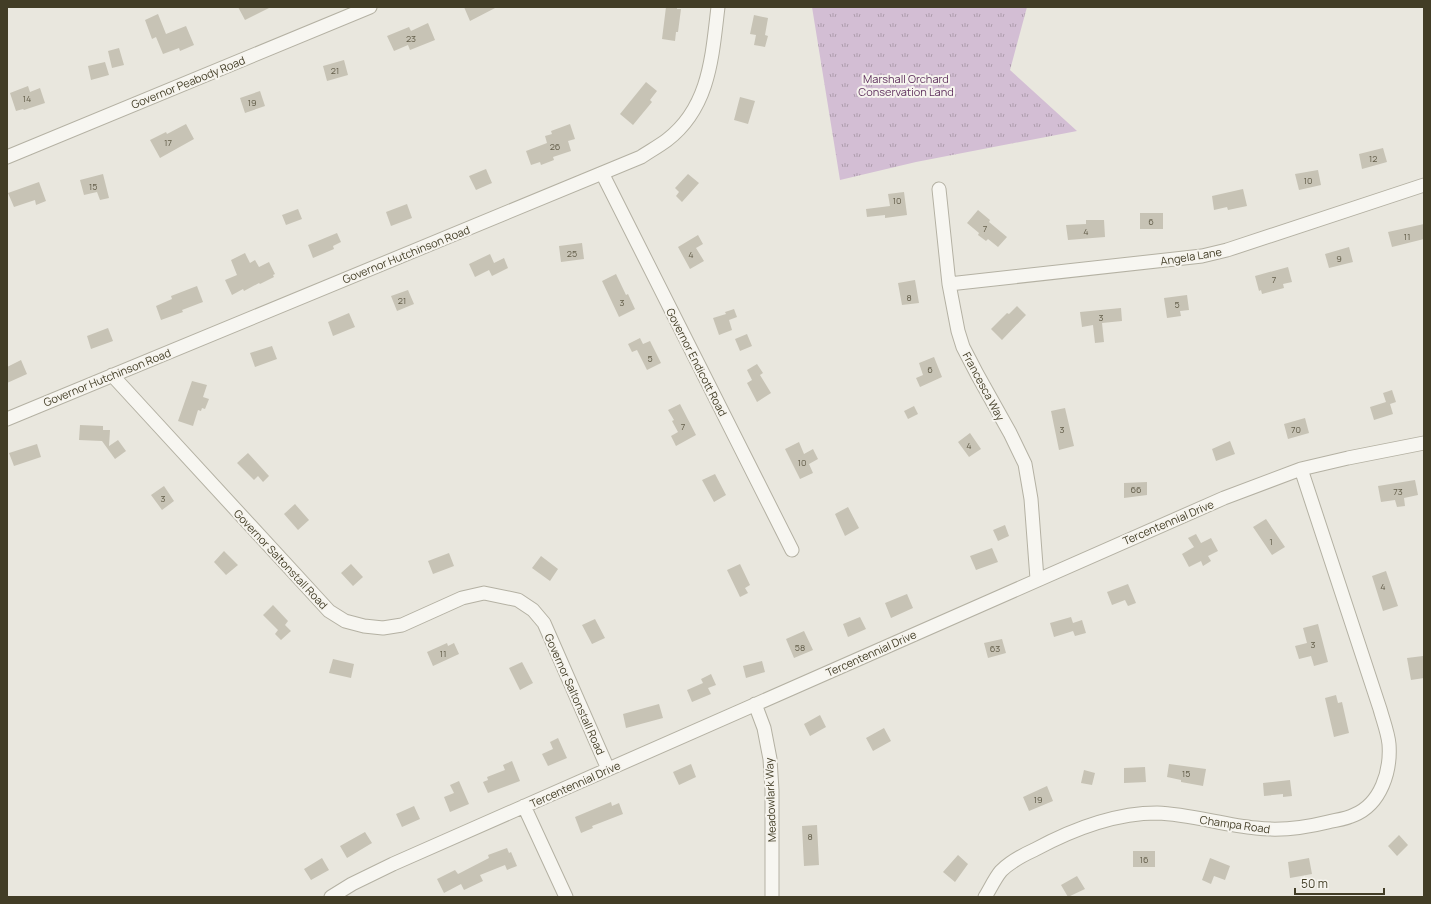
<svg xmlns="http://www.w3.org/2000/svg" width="1431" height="904" font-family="Manrope,sans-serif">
<defs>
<pattern id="park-tufts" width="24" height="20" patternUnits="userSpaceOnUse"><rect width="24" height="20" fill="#d3bed4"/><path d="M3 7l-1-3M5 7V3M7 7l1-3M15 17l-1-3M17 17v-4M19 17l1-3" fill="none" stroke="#ad9cac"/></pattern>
</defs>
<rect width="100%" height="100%" fill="#e9e7de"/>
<path fill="url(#park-tufts)" d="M812,7H1027L1010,70L1077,131L916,162L840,180Z"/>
<path fill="#c7c3b5" d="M238,7H271L245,20Z
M464,7H497L470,21Z
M666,7H677V9H681L678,32H676L675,41L662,39Z
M158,14L166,34L186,26L194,45L180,51L179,48L163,54L156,37L152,39L145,20Z
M754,15L768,18L765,35L768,36L765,47L754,45L756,35L750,34Z
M428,23L435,40L410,50L408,45L394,51L387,36L409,27L411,31Z
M119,48L124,65L112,68L108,51Z
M344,60L348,75L327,81L323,66Z
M105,62L109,75L91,80L88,66Z
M646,82L657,91L650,100L652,102L633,125L620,114Z
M28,86L30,92L40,88L45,103L24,110L23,109L16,111L10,93Z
M260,91L265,106L245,113L240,98Z
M740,97L755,101L748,124L734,120Z
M186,124L194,139L160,158L150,140L166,132L167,134Z
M570,124L575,139L568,141L571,151L553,157L554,160L541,165L540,162L531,165L526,151L547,143L545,136L552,134L551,131Z
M1383,148L1387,162L1362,169L1359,154Z
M486,169L492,183L476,190L469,176Z
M1318,170L1321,185L1299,190L1295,174Z
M103,174L109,198L100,200L97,192L84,195L80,180Z
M688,174L699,183L682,202L676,196L679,192L675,188Z
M39,182L46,201L36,205L35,200L14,207L8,193Z
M1243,189L1247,206L1228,210L1227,207L1214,210L1212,196Z
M904,192L907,215L885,218V215L867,217L866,209L890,206L888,194Z
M407,204L412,218L391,226L386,212Z
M298,209L302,219L286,225L282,215Z
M978,210L990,220L989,222L1007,237L998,247L988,239L986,241L978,235L979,233L967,223Z
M1140,213H1163V229H1140Z
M1086,220H1104L1105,237L1068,240L1066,225L1086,224Z
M1424,224V239L1392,247L1388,232Z
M337,233L341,242L333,246L334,249L313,258L308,245Z
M698,235L703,244L696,248L704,261L690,269L678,247Z
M582,243L584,259L561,262L559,246Z
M1349,247L1353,262L1329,268L1325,254Z
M245,253L250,263L255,260L259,267L269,262L275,274L273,275L274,277L260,284L259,283L244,291L243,289L232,295L225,280L237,275L231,260Z
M490,254L494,263L504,258L508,268L492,276L489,270L475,277L469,264Z
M1288,267L1292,282L1283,284L1284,288L1262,294L1261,290L1259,291L1255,276Z
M616,274L626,295L628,294L635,309L619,317L602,281Z
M915,280L919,303L902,305L898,283Z
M197,286L203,302L182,310L183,312L161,320L156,306L172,299L171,296Z
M408,290L414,304L397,311L391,296Z
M1187,295L1189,310L1180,311L1181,316L1167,318L1164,298Z
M1017,306L1026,315L1002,340L991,329L1007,313L1009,314Z
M1121,308L1122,321L1102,323L1104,342L1095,343L1093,325L1082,327L1080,312Z
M734,309L737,317L729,320L732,330L719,335L713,318L726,314L725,312Z
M349,313L355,327L333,336L328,322Z
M108,328L113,341L91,349L87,336Z
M747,334L752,346L740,351L735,339Z
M640,338L643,344L650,341L661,363L647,370L637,350L632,352L628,344Z
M272,346L277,359L255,367L250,353Z
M934,357L942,377L920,387L916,378L923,375L919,363Z
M21,360L27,374L7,383V367Z
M757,364L763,373L760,375L771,393L757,402L747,383L752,380L747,370Z
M192,381L207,385L203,397L209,399L205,409L202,408L201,411L198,410L193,426L178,421Z
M1392,390L1396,402L1390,404L1393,414L1374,420L1370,407L1386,402L1383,393Z
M680,404L696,435L676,446L671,436L678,432L672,421L674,420L668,410Z
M914,406L918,414L908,419L904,411Z
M1065,408L1074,446L1059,450L1051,411Z
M1305,418L1309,433L1288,439L1284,424Z
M80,425L103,426V430H110L109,446L118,440L126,451L115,459L102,441L79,440Z
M970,433L981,449L969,457L958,442Z
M1230,441L1235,454L1216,461L1212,449Z
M799,442L804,454L813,449L818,459L809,464L813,473L800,479L785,449Z
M37,444L41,457L14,466L9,453Z
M248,453L269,476L263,482L258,476L254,480L237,463Z
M715,474L726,495L714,502L702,480Z
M1415,480L1418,495L1404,498L1405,506L1397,507L1395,500L1381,502L1378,486Z
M1147,482V495L1124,498V483Z
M164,486L174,501L162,510L151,495Z
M295,504L309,520L298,530L284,514Z
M848,507L859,528L845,536L835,514Z
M1266,519L1285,547L1272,555L1253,527Z
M1005,525L1009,536L998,541L993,530Z
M1196,534L1201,543L1211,538L1218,551L1208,556L1211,561L1203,566L1201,561L1189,567L1182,554L1194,547L1188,538Z
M992,548L998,562L976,570L970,556Z
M224,551L238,565L226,575L214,562Z
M449,553L454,566L433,574L428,561Z
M541,556L558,569L550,581L532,568Z
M351,564L363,577L353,586L341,573Z
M740,564L750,585L745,588L748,593L740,597L727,570Z
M1386,571L1398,606L1383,611L1372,576Z
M1128,584L1136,603L1128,606L1125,600L1112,605L1107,592Z
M907,594L913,608L891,618L885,603Z
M273,605L288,621L285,625L291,631L281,640L275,634L278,630L263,615Z
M860,617L866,629L848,637L843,624Z
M1071,617L1073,623L1082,620L1086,633L1075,636L1073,631L1054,637L1050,623Z
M595,619L605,638L592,644L582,625Z
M1318,624L1328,662L1314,666L1311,656L1299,659L1295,646L1307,643L1303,628Z
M804,631L813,650L794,658L786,639Z
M1002,639L1006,653L988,658L984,643Z
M447,643L448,646L454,643L459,654L433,666L427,652Z
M1423,656L1424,678L1411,680L1407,658Z
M333,659L354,664L351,678L329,673Z
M762,661L765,672L746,678L743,666Z
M522,662L533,683L520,690L509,668Z
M711,674L716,685L708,688L711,694L692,702L687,690L703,683L701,679Z
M1336,695L1338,703L1342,702L1349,733L1334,737L1325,698Z
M659,704L663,718L626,728L623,714Z
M820,715L826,727L810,736L804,724Z
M884,728L891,741L873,751L866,738Z
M558,738L567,758L548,766L542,754L553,749L550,742Z
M512,761L520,781L488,793L483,782L488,780L487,777L505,770L503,765Z
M691,764L696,777L679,785L673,772Z
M1169,764L1206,769L1203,786L1181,782V780L1167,777Z
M1145,767L1146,782L1124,783V768Z
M1084,770L1095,773L1092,785L1081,783Z
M1290,780L1292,796L1283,797V794L1264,796L1263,783Z
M459,781L469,804L450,812L444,797L454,793L450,785Z
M1047,786L1053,801L1029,811L1023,797Z
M611,802L612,806L619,803L623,814L592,826L593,828L581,833L575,817Z
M414,806L420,819L402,827L396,814Z
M817,825L819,865L804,866L802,826Z
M365,832L372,843L347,858L340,846Z
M1399,835L1408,845L1397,856L1388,846Z
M507,848L509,853L511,852L517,866L507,870L505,865L480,875L483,881L464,890L461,884L444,893L437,879L455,870L458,874L489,858L488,855Z
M1133,851H1155V867H1133Z
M958,855L968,864L955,882L943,872Z
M322,858L329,870L311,880L304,869Z
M1210,858L1230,866L1225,880L1214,876L1211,884L1202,880Z
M1309,858L1312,874L1290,878L1288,862Z
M1077,876L1085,889L1068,897L1061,885Z"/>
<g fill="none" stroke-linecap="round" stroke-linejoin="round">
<defs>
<path id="street" d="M7,157L370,7
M602,173L792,550
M939,189L949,284L958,331L963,347L977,374L1010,433L1025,464L1031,499L1037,579
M949,284L1202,256L1227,250L1424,185
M112,375L329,611L345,621L364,626L383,628L402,625L462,598L484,593L518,600L533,610L544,623L608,769
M7,419L641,157C650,151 659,146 667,140C710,107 712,56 718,7
M755,704L764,728L770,759L772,790V897
M524,806L566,897
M331,897L352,884L393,864L1224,498L1301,469L1348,458L1424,443
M985,897C990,889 995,878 1001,871C1010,862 1023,855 1034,850C1071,830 1114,813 1157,813C1190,814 1223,825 1256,828C1280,831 1304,828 1328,822C1336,820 1346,819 1354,815C1381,804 1391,771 1389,744C1388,733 1383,720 1380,709L1301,469"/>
</defs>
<use href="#street" stroke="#b4b1a3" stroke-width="15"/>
<use href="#street" stroke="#f7f6f1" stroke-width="13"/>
</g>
<g text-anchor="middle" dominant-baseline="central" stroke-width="4" stroke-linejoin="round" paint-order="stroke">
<g font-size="9" fill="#635e4a">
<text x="411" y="38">23</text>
<text x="335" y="70">21</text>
<text x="27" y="98">14</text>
<text x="252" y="102">19</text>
<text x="168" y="142">17</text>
<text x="555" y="146">26</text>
<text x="1373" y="158">12</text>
<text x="1308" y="180">10</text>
<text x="93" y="186">15</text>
<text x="897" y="200">10</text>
<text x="1151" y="221">6</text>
<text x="985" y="228">7</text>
<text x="1086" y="231">4</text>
<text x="1407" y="236">11</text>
<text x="572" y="253">25</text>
<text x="691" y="254">4</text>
<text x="1339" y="258">9</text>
<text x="1274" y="279">7</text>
<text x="909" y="297">8</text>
<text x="402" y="300">21</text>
<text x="622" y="302">3</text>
<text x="1177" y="304">5</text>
<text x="1101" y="317">3</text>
<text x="650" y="358">5</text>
<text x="930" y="369">6</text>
<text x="683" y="426">7</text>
<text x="1062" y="429">3</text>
<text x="1296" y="429">70</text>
<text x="969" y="445">4</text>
<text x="802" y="462">10</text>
<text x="1136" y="489">66</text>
<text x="1398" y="491">73</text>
<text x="163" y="498">3</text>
<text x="1271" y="541">1</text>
<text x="1383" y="586">4</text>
<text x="1313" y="644">3</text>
<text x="800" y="647">58</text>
<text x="995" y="648">63</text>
<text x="443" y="653">11</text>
<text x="1186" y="773">15</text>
<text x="1038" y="799">19</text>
<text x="810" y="836">8</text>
<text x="1144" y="859">16</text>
</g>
<g font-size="11" fill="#5f315e" stroke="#f6f4ee">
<text x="906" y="78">Marshall Orchard<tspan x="906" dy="13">Conservation Land</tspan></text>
</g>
<g font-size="11" fill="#423d26" stroke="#f6f4ee">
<text transform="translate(188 82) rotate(-22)">Governor Peabody Road</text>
<text transform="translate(406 254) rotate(-22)">Governor Hutchinson Road</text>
<text transform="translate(1191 256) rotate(-9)">Angela Lane</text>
<text transform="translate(697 362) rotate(63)">Governor Endicott Road</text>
<text transform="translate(107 377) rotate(-22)">Governor Hutchinson Road</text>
<text transform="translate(984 386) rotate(62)">Francesca Way</text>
<text transform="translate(1168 522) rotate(-23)">Tercentennial Drive</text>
<text transform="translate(281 559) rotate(47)">Governor Saltonstall Road</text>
<text transform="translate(871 653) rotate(-24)">Tercentennial Drive</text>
<text transform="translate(575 694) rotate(66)">Governor Saltonstall Road</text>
<text transform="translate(575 784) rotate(-24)">Tercentennial Drive</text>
<text transform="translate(770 800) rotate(-92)">Meadowlark Way</text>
<text transform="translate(1235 824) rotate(8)">Champa Road</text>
</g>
</g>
<rect width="1431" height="904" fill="none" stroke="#423d26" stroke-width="16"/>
<path d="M1295 888v6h89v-6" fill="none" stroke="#423d26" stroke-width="2"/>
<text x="1301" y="888" font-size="12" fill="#423d26" stroke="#f6f4ee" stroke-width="3" paint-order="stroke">50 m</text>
</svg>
